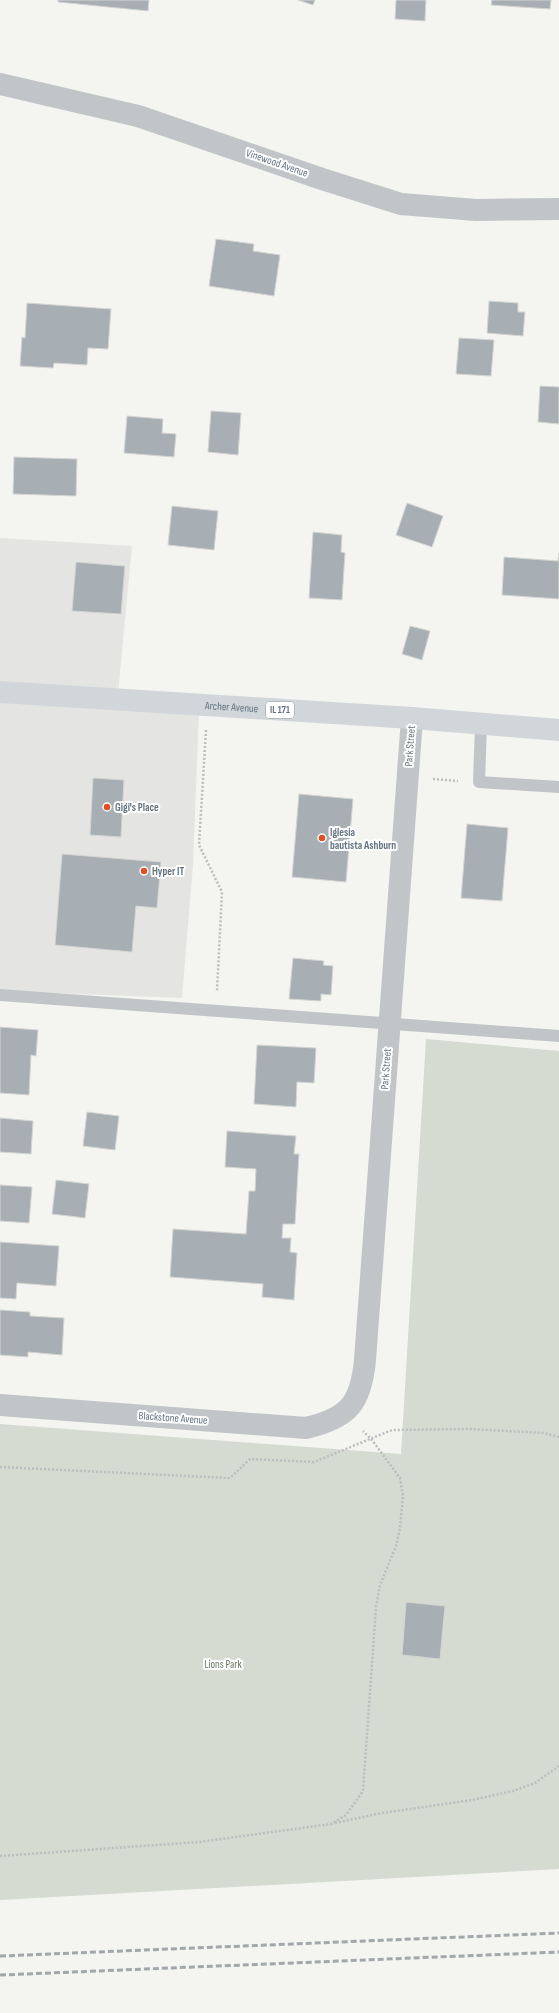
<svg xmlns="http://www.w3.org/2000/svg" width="559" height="2013" font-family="'Sofia Sans Condensed',sans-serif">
<rect width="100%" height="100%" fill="#f4f4f0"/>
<path fill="#e4e5e3" d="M0,538L132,546L118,694L0,686Z
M0,699L199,711L193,865L182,998L0,991Z"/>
<path fill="#d5dbd1" d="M426,1039L559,1051V1869L0,1900V1424L401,1454Z"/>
<path fill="#a7afb4" stroke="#d5d5d3" d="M58,0H149L148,11L58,2Z
M298,0H315L313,5Z
M396,0H426L425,21L395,19Z
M492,0H551L550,9L491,5Z
M216,239L254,244L253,251L280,255L274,296L209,286Z
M489,301L518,303V312H525L523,336L487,333Z
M27,303L111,309L108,349L88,348L87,365L54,363L53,368L20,366L22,337L25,338Z
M459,338L494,340L491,376L456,374Z
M540,386L559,387V424L538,422Z
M211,411L241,413L238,455L208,452Z
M127,416L163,419L162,433L176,434L174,457L124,453Z
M14,457L77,459L76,496L13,494Z
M407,503L443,516L432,547L396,535Z
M172,506L218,511L214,550L168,545Z
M313,532L342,535L341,552L345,553L342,600L309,598Z
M559,553V599L502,595L504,557L558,561Z
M76,562L125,566L121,614L72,611Z
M410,626L430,631L422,660L402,654Z
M93,778L124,780L121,837L90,835Z
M299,794L353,799L346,882L292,877Z
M467,824L508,828L502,901L461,898Z
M62,854L161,862L157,908L136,906L132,952L55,945Z
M293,958L324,961L323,965L333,966L331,995L321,994V1001L289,999Z
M0,1027L38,1030L36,1056L31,1055L29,1095L0,1093Z
M257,1045L316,1048L314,1083L297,1082L296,1107L254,1104Z
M87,1112L119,1116L115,1150L83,1146Z
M0,1118L33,1121L31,1154L0,1152Z
M227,1131L296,1136L294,1154H299L295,1224H283L282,1238H291L290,1252L297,1253L294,1300L262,1297L263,1284L170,1277L173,1229L246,1234L249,1191H255L256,1169L225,1167Z
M56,1180L89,1184L85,1218L52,1214Z
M0,1185L32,1187L29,1223L0,1221Z
M0,1242L59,1246L56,1286L17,1283L16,1299L0,1298Z
M0,1310L30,1312V1316L64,1318L62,1355L28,1352V1357L0,1355Z
M406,1602L445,1606L440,1659L402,1655Z"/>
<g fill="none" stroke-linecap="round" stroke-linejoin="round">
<path stroke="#bbbdbf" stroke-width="2.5" stroke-dasharray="2 2" stroke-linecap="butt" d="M206,730L199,845L222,892L217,991
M433,779L458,781
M0,1467L230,1478L250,1459L314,1462L392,1430L470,1429L544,1433L559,1437
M335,1823L382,1813L472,1800L513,1791L535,1783L559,1766
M0,1856L199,1842L331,1824L346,1815L363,1791L376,1607L380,1585L396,1546L400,1528L403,1496L400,1478L372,1440L363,1431"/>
<path stroke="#c1c5c8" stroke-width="12" d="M481,724L479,782L559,787
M0,995L559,1036"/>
<path stroke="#c1c5c8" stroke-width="22" d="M0,84L138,116L322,179L401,204L476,210L559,209
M0,1405L306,1428C349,1418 361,1403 365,1360L412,718"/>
<path stroke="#d1d6da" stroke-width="22" id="s1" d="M0,692L412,718L559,730"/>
<path stroke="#a2a7ac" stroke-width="3" stroke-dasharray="6 3" stroke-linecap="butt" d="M0,1956L559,1933
M0,1975L559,1952"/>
</g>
<g fill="#de5026" stroke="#fff" stroke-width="1.5">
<circle cx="107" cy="807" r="4"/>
<circle cx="322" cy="838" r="4"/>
<circle cx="144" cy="871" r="4"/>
</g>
<g text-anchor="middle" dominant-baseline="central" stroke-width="4" stroke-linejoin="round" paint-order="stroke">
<rect fill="#fff" stroke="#929da6" stroke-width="1" x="266" y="702" width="28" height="16" rx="3"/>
<g font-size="10" font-weight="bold" fill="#637380">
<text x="280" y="710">IL 171</text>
</g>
<g font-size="11" fill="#637380" stroke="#fff">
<text transform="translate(277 163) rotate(19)">Vinewood Avenue</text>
<text stroke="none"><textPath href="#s1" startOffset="232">Archer Avenue</textPath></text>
<text transform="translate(410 746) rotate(-86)">Park Street</text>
<text transform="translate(386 1069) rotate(-86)">Park Street</text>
<text transform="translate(173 1418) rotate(4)">Blackstone Avenue</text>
</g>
<g font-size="11" font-weight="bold" fill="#637380" stroke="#fff" text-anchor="start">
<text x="115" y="807">Gigi's Place</text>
<text x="330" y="832">Iglesia<tspan x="330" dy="13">bautista Ashburn</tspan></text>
<text x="152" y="871">Hyper IT</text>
</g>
<g font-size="11" fill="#667862" stroke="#fff">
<text x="223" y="1664">Lions Park</text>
</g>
</g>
</svg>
